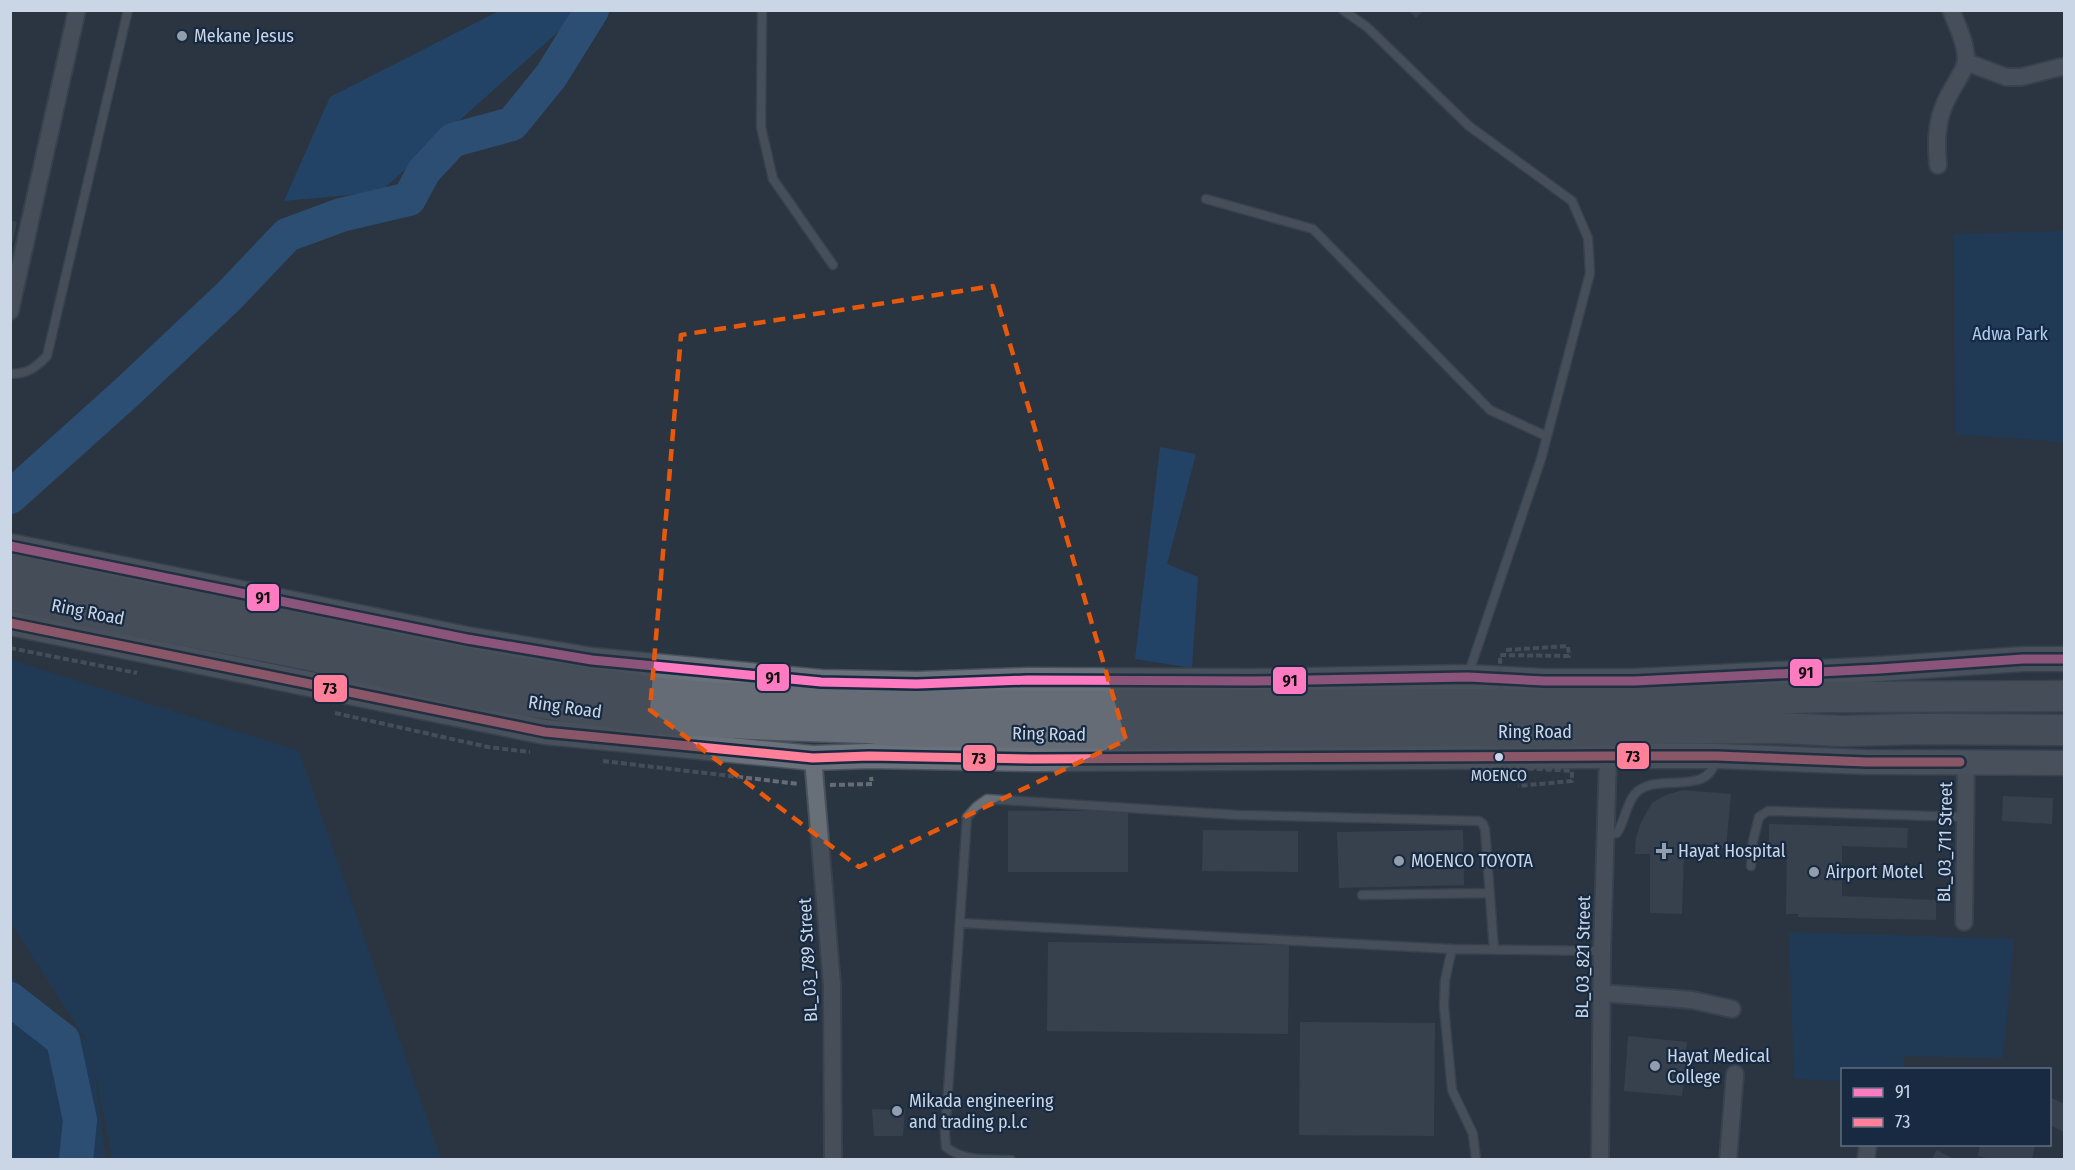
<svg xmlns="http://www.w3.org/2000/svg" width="2075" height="1170" font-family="'Fira Sans Condensed',sans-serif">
<rect width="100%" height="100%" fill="#2a3542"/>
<path fill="#15406f" d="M2064,231V442L1956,434L1954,234Z
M11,660L299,751L441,1159H112L93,1062L106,1159H11V977L88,1043L11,923Z
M1789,932L2014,939L2003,1058L1904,1056L1903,1069L1842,1070V1081L1794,1079Z"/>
<path fill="#195592" d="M499,11H581L380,192L284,201L330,97Z
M1160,447L1196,454L1167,564L1198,577L1192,668L1135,659Z"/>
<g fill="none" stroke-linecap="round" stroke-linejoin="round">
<path stroke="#316daf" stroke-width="34" d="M10,497L126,393L229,296L287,235L341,215L409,199L424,171L453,140L512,124L551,76L592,10
M10,999L63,1040L80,1120L76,1160"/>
</g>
<path fill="#48505b" d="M1408,10H1424L1416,18Z
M10,220L17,222L13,242H10Z
M1683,790L1731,794L1726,848H1707L1706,844H1695L1694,855H1684L1682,914L1650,913V854H1635L1636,838L1641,822L1652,803L1666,795Z
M2003,796L2053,798L2052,824L2002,821Z
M1008,811H1128V872H1008Z
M1769,824L1908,828L1907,848L1842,846V896L1936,900V920L1798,917V914H1786L1787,844L1769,845Z
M1203,830L1298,831V872L1202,871Z
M1463,830L1464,885L1339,888L1337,832Z
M1048,942L1289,945L1288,1034L1047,1031Z
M1300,1022L1435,1023L1434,1136L1299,1135Z
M1628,1036L1687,1042L1682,1096L1624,1091Z
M2050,1097L2064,1104V1132L2050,1125Z
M872,1109L905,1110L903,1136H874Z
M1980,1144H2035L2032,1160H1995L1978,1156Z
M1937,1150L1950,1157L1949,1160H1931Z"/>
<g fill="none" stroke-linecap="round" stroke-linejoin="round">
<defs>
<path id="lane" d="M762,10L761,127L773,179L833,265
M1343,10L1367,27L1469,126L1572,201L1588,238L1590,273L1541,459L1468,675
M1206,199L1313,229L1490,410L1546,436
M10,374C28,374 35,368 47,356L128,10
M1605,835L1617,833C1625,821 1626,804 1635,794C1655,770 1708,799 1716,759
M1751,866L1753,841L1759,817L1768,811L1965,817
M1362,895L1489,893
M960,923L1452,949
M1011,1160C989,1159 964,1162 946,1147L945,1134L967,817L977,806L987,799L1238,815L1479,821L1483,824L1485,829L1494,950
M1476,1160L1473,1134L1452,1090L1444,1006L1445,980L1452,949L1602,951"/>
<path id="street" d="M1966,62L2006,77H2021L2061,67
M1938,165C1936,143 1936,122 1946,101C1950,90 1966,70 1966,60C1966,43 1957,25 1951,10
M10,311L77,10
M813,758L832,985L833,1160
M1964,922L1966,762
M1602,993L1692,1000L1732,1009
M1600,1160L1602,951L1608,756
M1728,1160L1735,1074
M1866,1160L1868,1144"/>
<path id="secondary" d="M10,546L467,639L592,660L821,682L917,684L1027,680L1253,681L1468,677L1544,681H1635L1879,669L2023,659H2064
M10,623L545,732L813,758L869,756L1032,759L1608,756H1717L1866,762L2064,763"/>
<path id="highway" d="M10,569L134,596L272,622L402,651L520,673L660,693L718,698H760L812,703L867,705L1110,706L1640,703L1825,697L2064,696
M10,595L73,609L304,654L470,693L645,718L751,724L868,728L891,731L1110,734L1468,731L1548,733L1648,729L1779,728L1842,731L1918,729L2064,730"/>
</defs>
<use href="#lane" stroke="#48525e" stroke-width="11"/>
<use href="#street" stroke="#48525e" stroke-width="20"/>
<use href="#secondary" stroke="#48525e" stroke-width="27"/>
<use href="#highway" stroke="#48525e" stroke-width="33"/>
<path stroke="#666c75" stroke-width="4" stroke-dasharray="6 3" stroke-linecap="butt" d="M10,648L137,673
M335,713L488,747L530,752
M603,761L799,784
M830,785L872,784L871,777"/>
<use href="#lane" stroke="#696f76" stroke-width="8"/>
<use href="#street" stroke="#696f76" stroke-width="16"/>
<use href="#secondary" stroke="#6b717a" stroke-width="24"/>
<use href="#highway" stroke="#666c75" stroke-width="30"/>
<path stroke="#666c75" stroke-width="4" stroke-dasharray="6 3" stroke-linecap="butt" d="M1506,650L1568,646L1569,656L1500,655L1502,767L1572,771V781L1518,786"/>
<defs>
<path id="bus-1" d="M10,546L467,639L592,660L821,682L917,684L1027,680L1253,681L1468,677L1544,681H1635L1879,669L2023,659H2064"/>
<path id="bus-2" d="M10,623L545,732L813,758L869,756L1032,759L1608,756H1717L1866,762H1960"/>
</defs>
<use href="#bus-1" stroke="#172a41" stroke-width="14"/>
<use href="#bus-2" stroke="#172a41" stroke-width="14"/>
<use href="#bus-1" stroke="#fe7ac1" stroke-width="9"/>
<use href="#bus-2" stroke="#ff8098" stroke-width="9"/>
</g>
<path d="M0 0H2075V1170H0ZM993,286L1126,740L859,867L650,710L681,335Z" fill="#2a3542" fill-opacity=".55" fill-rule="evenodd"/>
<path fill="none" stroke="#e8590c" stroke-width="4.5" stroke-dasharray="12 8" stroke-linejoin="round" d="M993,286L1126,740L859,867L650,710L681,335Z"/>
<g fill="#929ead" stroke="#172a41" stroke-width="2">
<circle cx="182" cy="36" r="6"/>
<path d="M1661 842h6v6h6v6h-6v6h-6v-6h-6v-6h6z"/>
<circle cx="1399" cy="861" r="6"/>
<circle cx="1814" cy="872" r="6"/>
<circle cx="1655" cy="1066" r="6"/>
<circle cx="897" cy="1111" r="6"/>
</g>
<circle fill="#cad6e6" stroke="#172a41" stroke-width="2" cx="1499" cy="757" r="5"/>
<g text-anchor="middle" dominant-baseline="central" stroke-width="4.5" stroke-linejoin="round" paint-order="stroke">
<g font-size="16" fill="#cad6e6" stroke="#172a41">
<text x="1499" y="775">MOENCO</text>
</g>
<g font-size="18" fill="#cad6e6" stroke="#172a41" text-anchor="start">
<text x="194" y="36">Mekane Jesus</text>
<text x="1678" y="851">Hayat Hospital</text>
<text x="1411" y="861">MOENCO TOYOTA</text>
<text x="1826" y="872">Airport Motel</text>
<text x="1667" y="1056">Hayat Medical<tspan x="1667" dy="21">College</tspan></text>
<text x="909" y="1101">Mikada engineering<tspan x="909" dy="21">and trading p.l.c</tspan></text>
</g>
<g font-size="18" fill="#adcdf3" stroke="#172a41">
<text x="2010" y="334">Adwa Park</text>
</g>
<g font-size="18" fill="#cad6e6" stroke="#172a41">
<text transform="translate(88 612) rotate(11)">Ring Road</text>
<text transform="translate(565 707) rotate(8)">Ring Road</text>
<text x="1535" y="732">Ring Road</text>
<text transform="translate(1049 734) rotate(1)">Ring Road</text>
<text transform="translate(1945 842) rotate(-89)">BL_03_711 Street</text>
<text transform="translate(1583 957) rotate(-89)">BL_03_821 Street</text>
<text transform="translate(808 960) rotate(-93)">BL_03_789 Street</text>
</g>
</g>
<g stroke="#172a41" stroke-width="2">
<rect x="246" y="583" width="34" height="29" rx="6" fill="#fe7ac1"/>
<rect x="1789" y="658" width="34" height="29" rx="6" fill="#fe7ac1"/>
<rect x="756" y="663" width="34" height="29" rx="6" fill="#fe7ac1"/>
<rect x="1272" y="666" width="35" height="29" rx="6" fill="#fe7ac1"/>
<rect x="313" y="674" width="35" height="29" rx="6" fill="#ff8098"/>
<rect x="1616" y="742" width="34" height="28" rx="6" fill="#ff8098"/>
<rect x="962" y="744" width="34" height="28" rx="6" fill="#ff8098"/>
</g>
<g font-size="16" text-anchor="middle" font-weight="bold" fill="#111">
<text x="263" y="603">91</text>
<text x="1806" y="678">91</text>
<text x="773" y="683">91</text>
<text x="1290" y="686">91</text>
<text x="330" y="694">73</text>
<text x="1633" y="762">73</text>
<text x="979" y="764">73</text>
</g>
<rect width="2075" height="1170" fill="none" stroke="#cad6e6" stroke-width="24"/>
<rect x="1841" y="1068" width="210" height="78" fill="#172a41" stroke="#5f6f83" stroke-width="1.5"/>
<rect x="1853" y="1088" width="30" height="9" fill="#fe7ac1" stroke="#5f6f83" stroke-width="1.5"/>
<text x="1895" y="1098" font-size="18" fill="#cad6e6">91</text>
<rect x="1853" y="1118" width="30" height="9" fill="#ff8098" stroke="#5f6f83" stroke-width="1.5"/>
<text x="1895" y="1128" font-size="18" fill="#cad6e6">73</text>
</svg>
